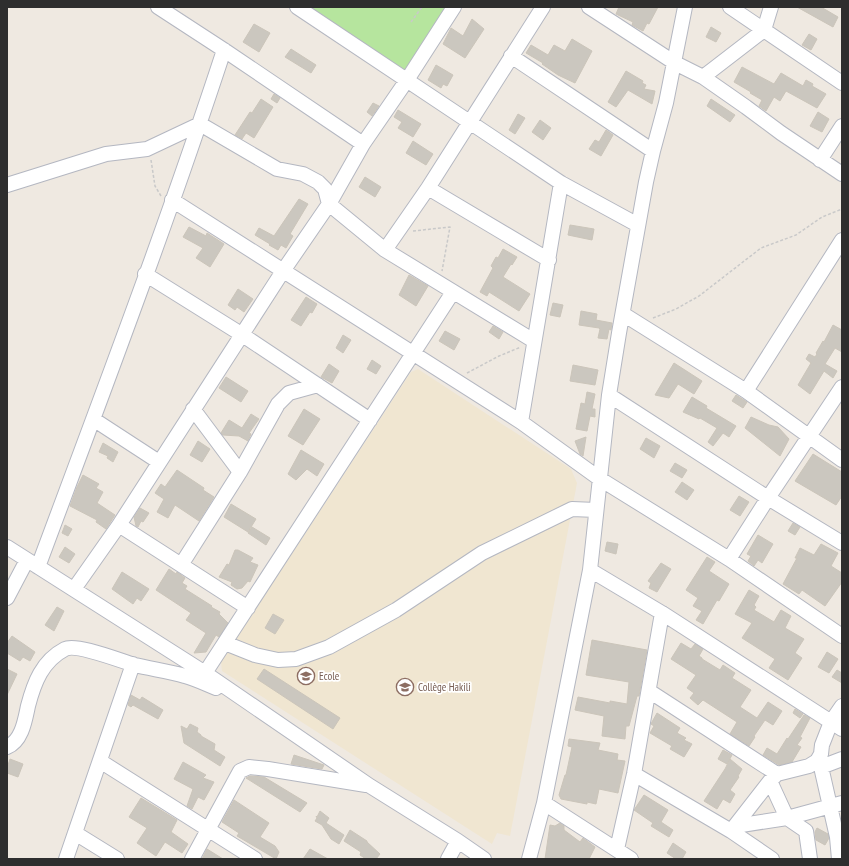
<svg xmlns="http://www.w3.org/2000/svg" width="849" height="866" font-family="'PT Sans Narrow',sans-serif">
<rect width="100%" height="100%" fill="#efe9e1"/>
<path fill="#f0e6d1" d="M418,369L571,469L577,483L510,836L497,833L492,844L222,671L221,662L411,372Z"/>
<path fill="#b6e59e" d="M305,7H450L406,73Z"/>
<path fill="#cbc7bf" stroke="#cbc5ba" d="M619,7H658L649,24L647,23L643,31L632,25L633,22L616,14Z
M797,7H821L838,17L833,27Z
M472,19L484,29L465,58L443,44L451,28L463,36Z
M254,24L270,33L259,52L243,42Z
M711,27L721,33L716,42L706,37Z
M809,34L817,39L811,50L802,45Z
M572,39L592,51L575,83L558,75L542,64L543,63L526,53L531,45L548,55L554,45L565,51Z
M291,49L316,65L311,73L285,57Z
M436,65L453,75L447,86L443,84L441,88L428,80Z
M742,67L774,84L781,73L803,86L806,80L813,84L812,86L826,94L817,108L786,91L780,101L774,97L766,111L759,106L762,100L750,93L751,92L734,82Z
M626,71L643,81L642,83L646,85L644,89L655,91L652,104L628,90L616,107L608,102Z
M274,94L280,98L277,103L271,99Z
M261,99L273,107L254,138L246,133L242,139L235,135L250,112L252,113Z
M711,99L735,115L730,122L707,106Z
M373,103L379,106L372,116L367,112Z
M398,110L421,124L413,137L398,128L402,122L394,117Z
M818,112L829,119L822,132L810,126Z
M518,114L525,118L515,134L509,130Z
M540,120L551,128L543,140L532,132Z
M606,130L613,135L601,156L589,149L595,140L599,142Z
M413,141L433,154L426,165L406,153Z
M365,177L381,187L375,197L359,187Z
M299,199L308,204L290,234L293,236L286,248L281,245L278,250L269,245L270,244L255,235L259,228L274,236Z
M570,225L594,229L592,240L568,235Z
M189,227L206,236L207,233L224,244L210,267L196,258L203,248L183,237Z
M503,249L517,257L512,265L511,264L503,277L530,294L519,311L489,292L487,296L480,292L493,268L491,266L496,257L498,258Z
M409,275L428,286L416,306L399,295Z
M238,289L253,299L244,312L237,307L235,310L228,305Z
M306,297L317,304L312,313L310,312L301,326L291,320Z
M553,303L563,305L560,317L550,315Z
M581,311L597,314L596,320L612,323L611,330L609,329L607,339L598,338L600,329L599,328L579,325Z
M833,325L842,330V352L835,348L825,364L837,371L833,378L824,371L810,394L798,385L811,363L806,359L809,354L815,357L817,354L816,353L823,341L824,342Z
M493,326L503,332L499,339L489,332Z
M445,331L460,339L454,350L439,341Z
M343,335L351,340L343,353L336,348Z
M372,360L381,366L376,374L367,369Z
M674,363L702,381L694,394L678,384L669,398L655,395Z
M329,364L339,371L332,383L321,377Z
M573,365L598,370L595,385L570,381Z
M226,377L248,391L241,402L219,388Z
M587,392L595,394L592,409H595V417L590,416L587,431L576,429L581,403L585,404Z
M736,395L747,402L743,408L732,401Z
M692,397L707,406L706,408L736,426L729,437L723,433L713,446L708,442L717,428L700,418L699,419L683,412Z
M304,409L320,419L303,445L288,436Z
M251,414L259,419L249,433L251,434L248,441L239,436L223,435L221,433L229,420L242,428Z
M751,417L769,425L778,427L789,439L780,456L745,428Z
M586,437L583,456L580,454L575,441Z
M646,438L660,446L654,458L640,449Z
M198,441L210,449L202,462L190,455Z
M103,443L118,452L113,462L107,458L108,456L99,452Z
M301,450L324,464L317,476L307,469L296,480L288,474Z
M813,454L842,472V496L836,505L795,481Z
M675,463L687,470L682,478L670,471Z
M177,470L204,488L203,490L214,497L199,521L175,505L168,518L157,512L164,499L155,493L161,484L165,487Z
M83,475L99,484L96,488L103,492L97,503L115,515L106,529L96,522L97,520L70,506L77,487Z
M682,482L694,490L687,500L675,492Z
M739,496L749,502L740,516L730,510Z
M231,504L256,519L248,532L224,517Z
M140,508L149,513L143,522L141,521L138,527L136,526L134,517Z
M793,523L800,527L795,535L788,531Z
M65,525L72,529L68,536L62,533Z
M252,527L270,538L266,545L248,533Z
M758,535L773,544L762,563L758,560L754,566L748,561L751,556L747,554Z
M607,542L618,544L616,554L605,551Z
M821,544L838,553L831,566L842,573V582L825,606L802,590L799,594L783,584L797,558H795L800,548L814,555Z
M65,547L75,554L69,563L59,557Z
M235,550H238L253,558L250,562L258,565L250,582L248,581L242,588L237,589L231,585L232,582L219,577L227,564L229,565Z
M707,557L715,562L709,571L729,584L719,601L717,600L703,624L696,620L702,611L693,606L698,598L686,590Z
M661,563L671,569L657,592L649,588L651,583L648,581Z
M169,569L176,574L177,572L185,578L182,583L187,586L185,589L212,606L211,607L220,612L219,614L228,623L219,637L216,635L206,652L194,653L206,633L186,620L191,613L156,590Z
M122,572L149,589L141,601L137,598L133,604L112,589Z
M749,590L759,596L754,605L756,607L754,610L774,622L781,610L791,616L785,628L804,639L795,653L802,658L788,680L769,668L775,659L742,638L752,623L735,614Z
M57,607L64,611L54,631L45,625Z
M273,614L284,620L275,634L265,628Z
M12,636L35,652L30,661L23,657L20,661L7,653V643Z
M592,640L647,650L639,696H637L629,726H626L625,739L602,736L604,716L575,710L578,697L610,703V701L627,704L629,682L586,675Z
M681,643L691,649L695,644L703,649L699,656L702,658V659L720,670L723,665L735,673L732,678L751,690L740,707L757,718L768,702L782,711L773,725L765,720L754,736L755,737L749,746L730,734L737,722L703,700L698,705L690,698L694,693L687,688L696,675L671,659Z
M827,652L838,659L829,673L818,667Z
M7,669L17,674L7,695Z
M264,669L340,718L333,729L257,679Z
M837,670L842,673V683L832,677Z
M131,695L140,700L142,697L163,710L158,719L133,705L131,707L128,705Z
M795,709L803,714L800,718L793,713Z
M657,713L680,728L677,733L686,738L684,740L692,744L684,757L670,749L672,746L650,733L654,726L651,724L652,722Z
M804,715L810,718L800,737L802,738L797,745L801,747L792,762L779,765L763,755L767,748L777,754L787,738L788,739Z
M190,724L198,728L197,732L201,735V736L215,744L214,750L225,757L220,766L184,743L181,726L187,729Z
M569,739L600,743L598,750L618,754L617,760L625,761L618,793L599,789L596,804L587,802V804L561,799L559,795L565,775H566L572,747L568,746Z
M723,750L732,755L727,764L718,759Z
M294,755L324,765L322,769L291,764Z
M10,759L23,764L18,777L7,773V768Z
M730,759L742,769L738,776L739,777L730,790L735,794L730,803L723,799L717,809L704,801L725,769Z
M183,762L206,775L203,778L214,782L204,800L198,797L192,809L187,806L193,789L174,779Z
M250,776L264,777L307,803L300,812L246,778Z
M644,795L668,810L661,822L673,830L669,837L651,826L653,823L634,810Z
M141,798L177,820L171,832L188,844L182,853L165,842L156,856L137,843L147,828L129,817Z
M234,800L269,823L260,837L275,846L279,852L276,859L237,836L239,833L222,822Z
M320,811L329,818L326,823L344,835L339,844L331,839L322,825L315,821L317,818L316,816L317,817Z
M560,823L564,826V830L580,842L583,838L595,847L589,859H545L550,825L555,826Z
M817,828L828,834L829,838L825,845L816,840L815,832Z
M350,830L367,841V842L380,854L376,859H366L360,855L361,852L344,841Z
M673,843L686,852L682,859H676L667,853Z
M207,849L223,859H202Z
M310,849L328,859H303Z"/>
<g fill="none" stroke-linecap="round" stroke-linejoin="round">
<defs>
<path id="minor" d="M158,7L224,50L363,144
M297,7L561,183L638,225
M589,7L675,63L703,77L746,107L781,133L842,174
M730,7L842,83
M511,56L653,151
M703,77L764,30L771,7
M820,160L842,126
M7,185L106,154L147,149L200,124L277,169L303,174L318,182L325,189L329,204L385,250L534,341
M428,188L549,260
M172,200L521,422L600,479L729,559L842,636
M385,250L428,188L543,7
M145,274L241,334L370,420
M623,314L746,391L842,460
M746,391L842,240
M609,395L768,498L842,543
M193,409L240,472
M93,419L159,462
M521,422L561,183
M119,525L248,608
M7,547L205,673L370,786L458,841L484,859
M729,559L768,498L842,387
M181,565L240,472L278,404L289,393L318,385
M38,567C102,395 167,224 224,50
M590,570L662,613L842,729
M74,589L119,525L283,271L329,204L363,144L407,80L454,7
M7,598L27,560
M225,643L255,655L278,660L296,659L329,647L396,610L482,553L572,509L596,510
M205,673L453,292
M649,691L777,774
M7,747C22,741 25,720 28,706C34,683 42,661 65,649C76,643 121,661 135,665C151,669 169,671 185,676C196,679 206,684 216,688
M819,758L837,837L839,859
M100,761L255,859
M821,767L842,759
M634,774L731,831L772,859
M770,781L787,818L806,831L810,859
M544,803L631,859
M735,826L787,818L842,803
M731,831L770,781L777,774L809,766L817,761L821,754L822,745L831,722L842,706
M75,833L117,859
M617,849L634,774L662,613
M66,859L133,664
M192,859L240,771L249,767L268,769L366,785
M448,859L458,841
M529,859L544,803L590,570L609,395L619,333L646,182L653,151L666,103L685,7"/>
</defs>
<use href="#minor" stroke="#b4b7c1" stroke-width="16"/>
<path stroke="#c9c9c9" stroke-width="1.5" stroke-dasharray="3 2" stroke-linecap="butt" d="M411,22L422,7
M151,160L155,186L161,196
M413,231L450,227L442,271
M653,318L676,309L699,296L761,248L796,235L822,217L842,209
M467,373L499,356L521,347"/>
<use href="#minor" stroke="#fff" stroke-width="14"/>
</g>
<defs>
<symbol id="school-ring" viewBox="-11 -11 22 22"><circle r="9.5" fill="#fff" stroke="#8d6e63" stroke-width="1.5"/><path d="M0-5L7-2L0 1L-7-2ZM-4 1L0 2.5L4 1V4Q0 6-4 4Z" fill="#8d6e63"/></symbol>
</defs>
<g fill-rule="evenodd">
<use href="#school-ring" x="296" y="666" width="20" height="20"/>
<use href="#school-ring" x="395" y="677" width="20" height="20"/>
</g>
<g text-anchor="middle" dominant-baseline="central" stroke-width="3.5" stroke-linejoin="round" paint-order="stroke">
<g font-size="11" fill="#785e54" stroke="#fff" text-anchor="start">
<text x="319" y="676">Ecole</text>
<text x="418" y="687">Collège Hakili</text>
</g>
</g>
<rect width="849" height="866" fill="none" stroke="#2e2e2e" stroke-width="16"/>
</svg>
